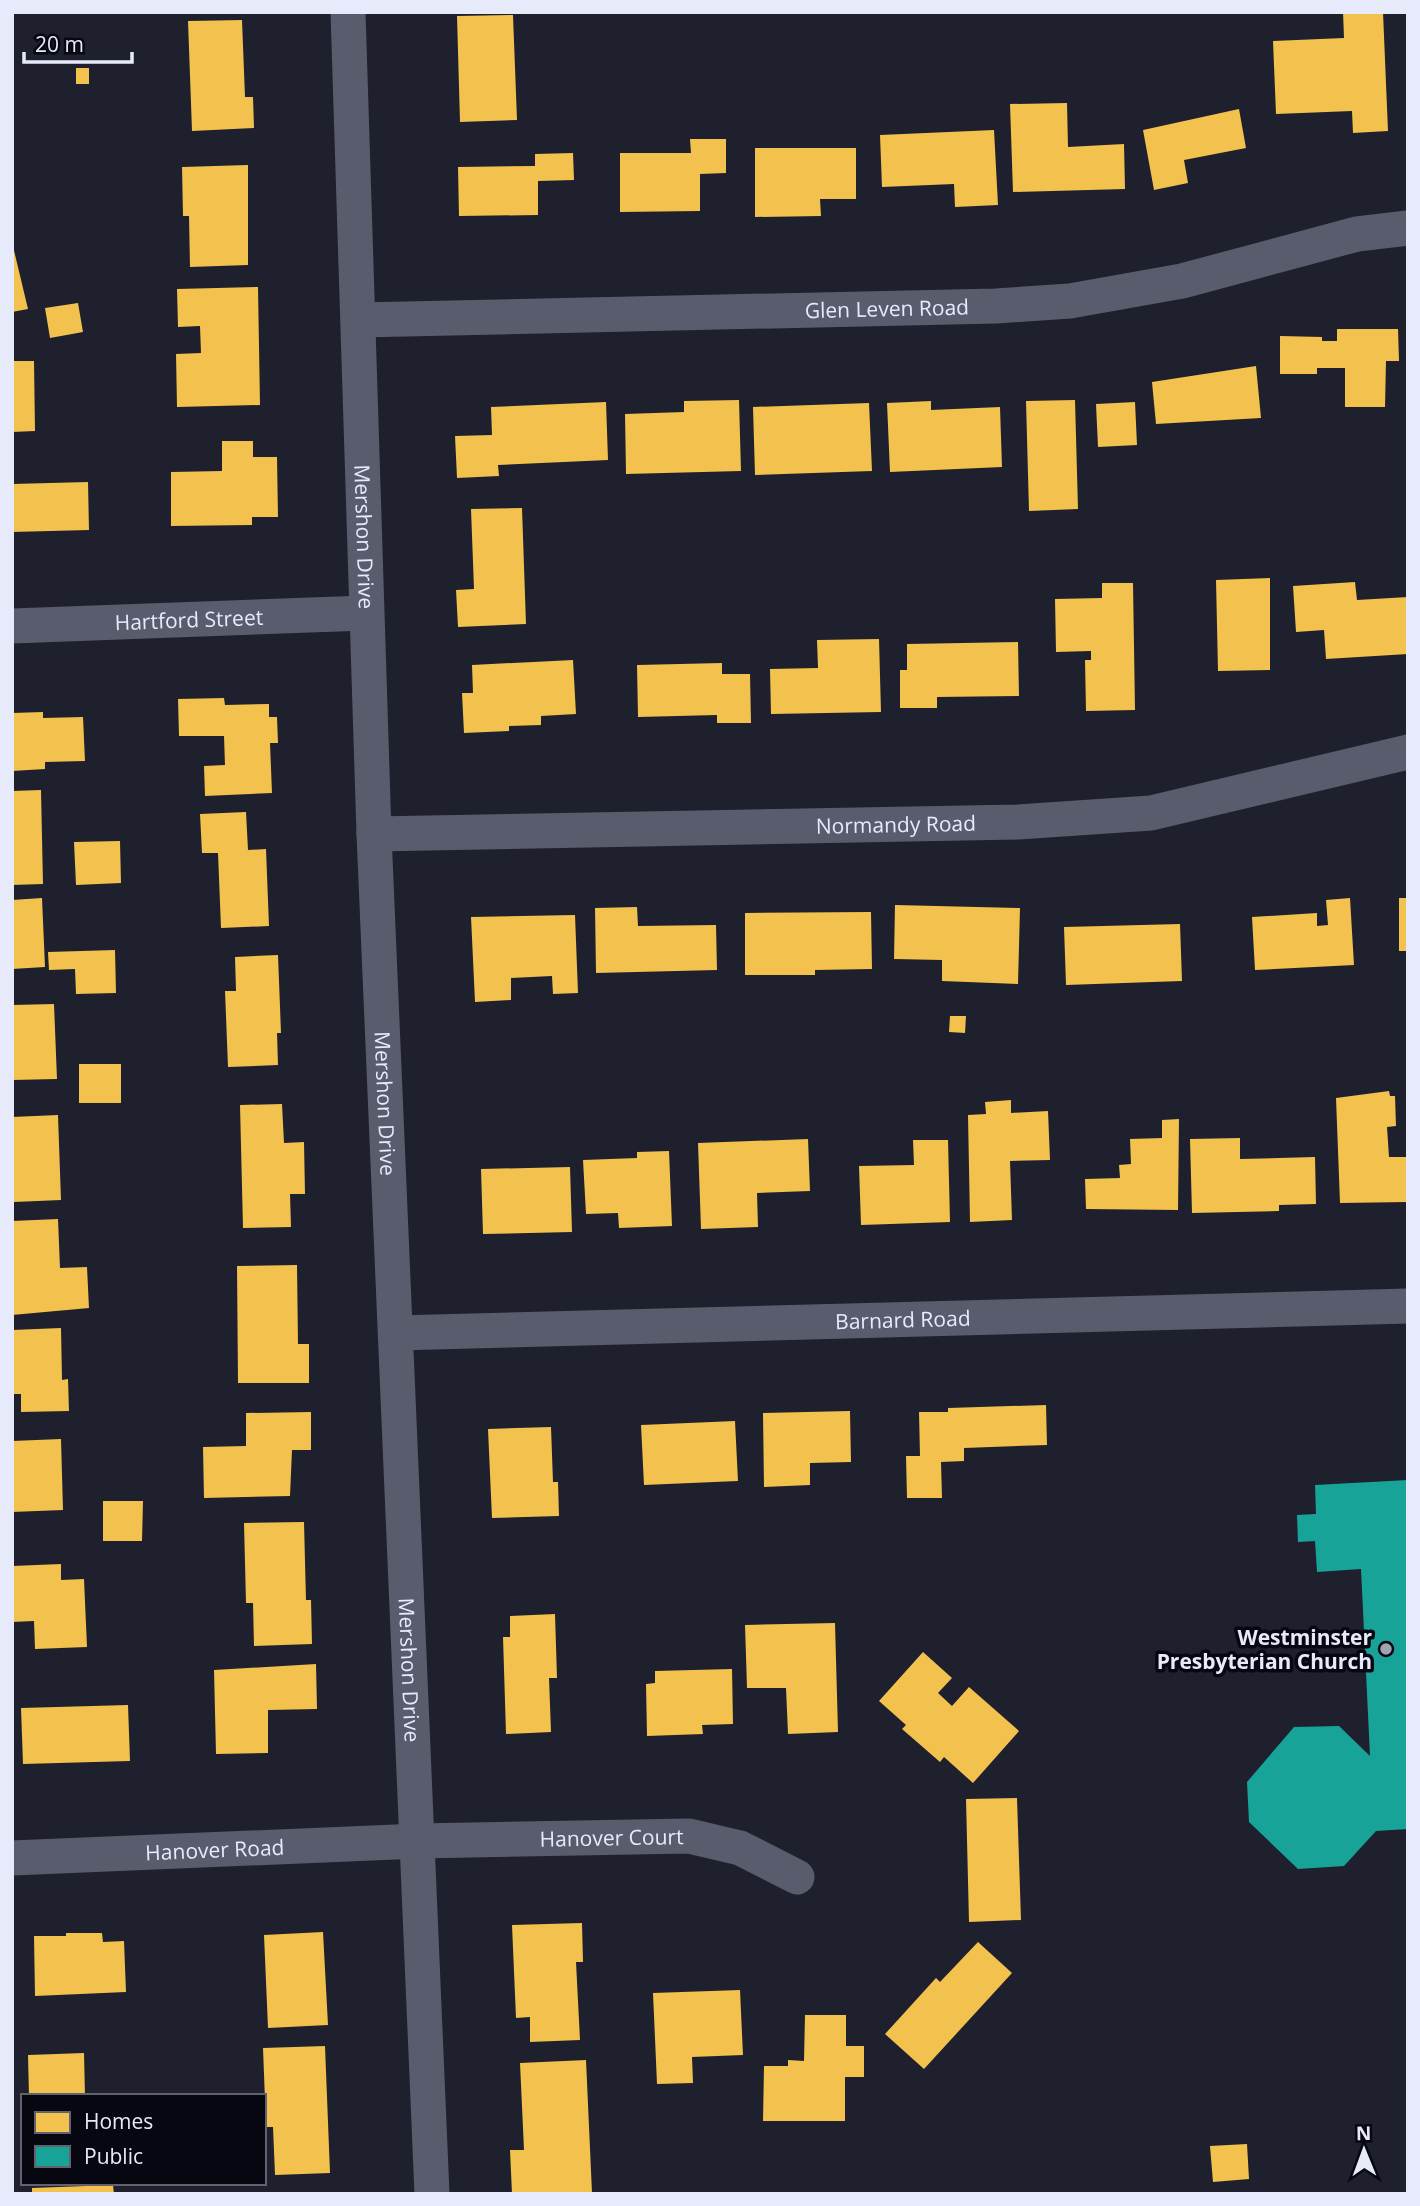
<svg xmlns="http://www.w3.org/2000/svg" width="1420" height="2206" font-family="'Open Sans',sans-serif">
<rect width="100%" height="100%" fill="#1f202d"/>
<path fill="#f2c14e" d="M1343,12H1383L1388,131L1353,133L1352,111L1276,114L1273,41L1344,38Z
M513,15L517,120L460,122L457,16Z
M242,20L245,97H253L254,128L192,131L188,21Z
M76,68H89V84H76Z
M1067,103L1068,147L1124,144L1125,189L1013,192L1010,104Z
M1239,109L1246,148L1184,160L1188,183L1154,190L1143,130Z
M994,130L998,205L955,207L954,184L882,187L880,135Z
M690,139H726V173L700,174V211L620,212V153H691Z
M755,148H856V199H820L821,216L755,217Z
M573,153L574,180L538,181V215L459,216L458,167L535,166V154Z
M248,165V265L190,267L189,216H183L182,167Z
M12,242L28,309L12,312Z
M258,287L260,405L177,407L176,354L201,353L200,326L178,327L177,289Z
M78,303L83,332L50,338L45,308Z
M1337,329H1398L1399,361H1386L1385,407H1345V368H1317V374H1280V336L1322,337V341H1337Z
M12,361H34L35,431L12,432Z
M1256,366L1261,418L1156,424L1152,382Z
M739,400L741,471L626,474L625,414L684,412V401Z
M1075,400L1078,509L1029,511L1026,401Z
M931,401V410L1000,407L1002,467L890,472L887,403Z
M606,402L608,460L498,465L499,476L457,478L455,436L492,435L491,407Z
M1135,402L1137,445L1098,447L1096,404Z
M869,403L872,471L755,475L753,407Z
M222,441H253V457H277L278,517H252V525L171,526V472L222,471Z
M88,482L89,530L12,532V484Z
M522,508L526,624L458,627L456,590L474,589L471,509Z
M1270,578V670L1218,671L1216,580Z
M1355,582L1357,600L1408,597V654L1326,659L1324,630L1296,632L1293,586Z
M1102,583H1133L1135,710L1086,711L1085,660H1091V651L1056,652L1055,599L1102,598Z
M879,639L881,712L771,714L770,669L818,668L817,640Z
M1018,642L1019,696L937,697V708H900V670H907V644Z
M573,660L576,714L541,716V725L509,726V731L464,733L462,693H473L472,665Z
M722,663V674H750L751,723H717V715L638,717L637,665Z
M224,698L225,705L269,704V717H277L278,743H270L272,793L205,796L204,766L225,765L224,736H179L178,699Z
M43,712V718L83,717L85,761L45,762V769L12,771V713Z
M41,790L43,884L12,885V791Z
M246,812L248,850L266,849L269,926L221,928L218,853H202L200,814Z
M120,841L121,883L76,885L74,842Z
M42,898L45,967L12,969V900Z
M1350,898L1354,965L1255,970L1252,917L1317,913V926L1328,925L1326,900Z
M1399,898H1408V951H1399Z
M895,905L1020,908L1018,984L942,981V960L894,959Z
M637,907L638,926L716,925L717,970L596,973L595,908Z
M871,912L872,969L815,970V975H745V913Z
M575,915L578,993L553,994L552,976L511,978V1000L475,1002L471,917Z
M1180,924L1182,981L1066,985L1064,927Z
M115,950L116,993L76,994L75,969L49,970L48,952Z
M278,955L281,1033H277L278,1065L228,1067L225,991H236L235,957Z
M54,1004L57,1079L12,1080V1005Z
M950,1016H966L965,1033L949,1032Z
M79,1064H121V1103H79Z
M1389,1091L1390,1096H1395L1396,1126L1387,1127L1389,1157H1408V1202L1340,1203L1336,1098Z
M1011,1100V1113L1048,1111L1050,1160L1010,1161L1012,1220L970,1222L968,1115L986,1114L985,1102Z
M282,1104L284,1143L304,1142L305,1194H290L291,1227L243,1228L240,1105Z
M58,1115L61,1200L14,1202L12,1117Z
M1179,1119L1178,1210L1086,1209L1085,1179L1120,1178L1119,1165L1131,1164L1130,1139L1162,1138V1120Z
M1240,1138V1159L1315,1157L1316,1204L1279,1205V1211L1192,1213L1190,1139Z
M808,1139L810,1191L757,1193L758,1227L701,1229L698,1143Z
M913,1140H948L950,1222L861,1225L859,1166L914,1165Z
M669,1151L672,1226L619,1228L618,1213L586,1214L583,1160L637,1158V1152Z
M570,1167L572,1232L483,1234L481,1169Z
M58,1219L60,1268L87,1267L89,1308L12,1315V1221Z
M297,1265L298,1344H309V1383H238L237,1266Z
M61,1328L62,1380L68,1379L69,1411L21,1412V1394H12V1330Z
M1046,1405L1047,1445L964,1448V1461L941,1462L942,1498H907L906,1456H920L919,1412H948V1408Z
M850,1411L851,1462L810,1463V1485L764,1487L763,1413Z
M311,1412V1450H292L290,1496L204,1498L203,1447L246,1446V1413Z
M735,1421L738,1481L644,1485L641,1425Z
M551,1427L553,1482H558L559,1516L492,1518L488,1429Z
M61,1439L63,1510L12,1512V1441Z
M103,1501H143L142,1541H103Z
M304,1522L306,1600H311L312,1644L254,1646L253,1603H246L244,1523Z
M61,1564V1580L84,1579L87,1647L35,1649L34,1621L12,1622V1566Z
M555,1614L557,1678H549L551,1732L506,1734L503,1637H510V1616Z
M835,1623L838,1732L788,1734L786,1688H747L745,1625Z
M923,1652L952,1678L938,1693L952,1706L969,1687L1019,1731L973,1783L944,1757L940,1762L902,1729L906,1725L879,1701Z
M316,1664L317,1709L268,1710V1753L216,1754L214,1670Z
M732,1669L733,1724L702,1725L703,1734L647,1736L646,1684L655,1683V1671Z
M128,1705L130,1761L23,1764L21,1708Z
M1017,1798L1021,1920L969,1922L966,1799Z
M582,1923L583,1962H576L580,2040L530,2042V2017L516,2018L512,1925Z
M323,1932L328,2025L268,2028L264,1935Z
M66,1933H102L103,1942L124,1941L126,1992L35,1996L34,1936H66Z
M978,1942L1012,1973L924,2069L885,2034L936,1978L940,1982Z
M740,1990L743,2055L692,2057L693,2083L657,2084L653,1993Z
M805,2015H846V2046H864V2077H845V2121H763L764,2066H788V2060L804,2061Z
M325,2046L330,2173L275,2175L273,2127H266L263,2048Z
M84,2053L85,2096H29L28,2055Z
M586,2060L592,2193L512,2194L510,2150H524L520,2063Z
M1247,2144L1249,2179L1213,2182L1210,2146Z
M113,2185L114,2194H32V2188Z"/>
<path fill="#17a398" d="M1408,1480V1829L1376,1831L1344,1866L1298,1869L1249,1822L1247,1782L1294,1727L1339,1726L1370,1756L1361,1569L1317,1572L1315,1541L1298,1542L1297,1515L1316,1514L1315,1485Z"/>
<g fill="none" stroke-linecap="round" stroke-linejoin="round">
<g stroke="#595c6c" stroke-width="35">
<path id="s1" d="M348,12L374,834L432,2194"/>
<path id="s2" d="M359,320L996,306L1070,301L1182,281L1357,234L1408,228"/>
<path id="s3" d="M12,626L366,613"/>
<path id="s4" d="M374,834L1018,822L1151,813L1408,752"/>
<path id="s5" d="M397,1333L1408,1306"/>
<path id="s6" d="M12,1858L419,1841L689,1836L740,1848L797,1877"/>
</g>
</g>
<circle fill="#a1a3b2" stroke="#060711" stroke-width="2.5" cx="1386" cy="1649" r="7"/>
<g text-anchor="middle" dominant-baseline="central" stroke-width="7" stroke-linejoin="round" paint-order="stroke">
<g font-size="21" fill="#e7eafa" stroke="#060711">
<text stroke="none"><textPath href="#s2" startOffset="528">Glen Leven Road</textPath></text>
<text stroke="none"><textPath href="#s1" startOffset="525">Mershon Drive</textPath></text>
<text stroke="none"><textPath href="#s3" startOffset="177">Hartford Street</textPath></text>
<text stroke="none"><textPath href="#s4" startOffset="522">Normandy Road</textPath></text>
<text stroke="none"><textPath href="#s1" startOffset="1092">Mershon Drive</textPath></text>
<text stroke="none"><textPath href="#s5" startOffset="506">Barnard Road</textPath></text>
<text stroke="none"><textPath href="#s1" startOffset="1659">Mershon Drive</textPath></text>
<text stroke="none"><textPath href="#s6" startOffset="600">Hanover Court</textPath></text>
<text stroke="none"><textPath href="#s6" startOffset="203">Hanover Road</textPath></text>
</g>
<g font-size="21" font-weight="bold" fill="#e7eafa" stroke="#060711" text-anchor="end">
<text x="1372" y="1637">Westminster<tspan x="1372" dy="24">Presbyterian Church</tspan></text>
</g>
</g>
<rect width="1420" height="2206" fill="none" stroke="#e7eafa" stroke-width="28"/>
<rect x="21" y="2094" width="245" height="91" fill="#060711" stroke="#60626e" stroke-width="2"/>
<rect x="35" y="2112" width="35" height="21" fill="#f2c14e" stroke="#60626e" stroke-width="2"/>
<text x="84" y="2129" font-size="21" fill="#e7eafa">Homes</text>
<rect x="35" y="2146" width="35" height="21" fill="#17a398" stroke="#60626e" stroke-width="2"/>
<text x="84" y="2164" font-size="21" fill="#e7eafa">Public</text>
<g transform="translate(1364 2150) rotate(359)" stroke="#060711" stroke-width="5" paint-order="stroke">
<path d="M0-5L12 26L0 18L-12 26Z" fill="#e7eafa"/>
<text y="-10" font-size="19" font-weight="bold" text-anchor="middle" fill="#e7eafa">N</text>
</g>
<path d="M24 52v10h108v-10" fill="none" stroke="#e7eafa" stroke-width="3.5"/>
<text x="35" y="52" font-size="21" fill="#e7eafa" stroke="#060711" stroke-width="5" paint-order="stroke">20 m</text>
</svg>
